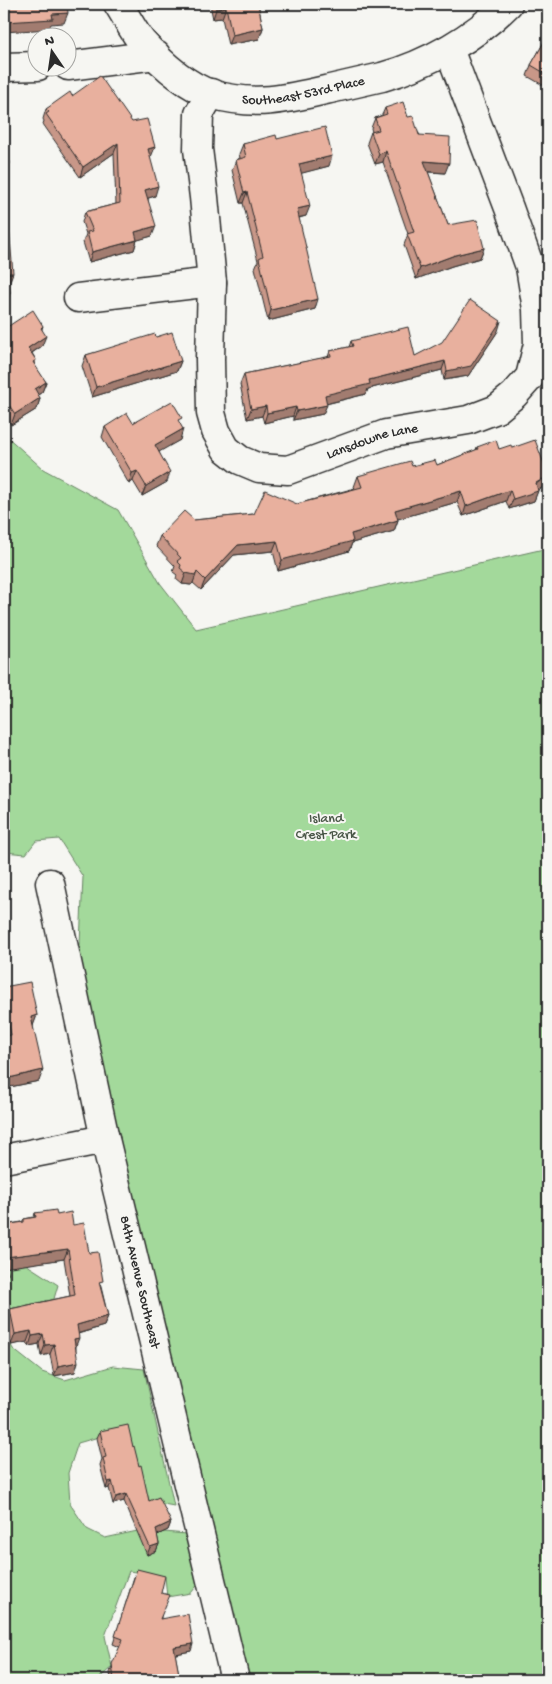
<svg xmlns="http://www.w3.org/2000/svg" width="552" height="1684" font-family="'Gochi Hand',sans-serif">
<rect width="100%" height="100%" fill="#f6f6f2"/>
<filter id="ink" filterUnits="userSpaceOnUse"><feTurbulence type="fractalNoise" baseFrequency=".02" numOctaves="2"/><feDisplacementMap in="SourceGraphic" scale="10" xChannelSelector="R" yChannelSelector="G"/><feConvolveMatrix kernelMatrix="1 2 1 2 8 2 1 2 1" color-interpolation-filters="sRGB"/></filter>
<g filter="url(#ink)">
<path fill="#a3d99b" stroke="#678263" d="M4,434L43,469L118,510L160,583L196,629L548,548V1680H250L180,1404L79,966L83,877L59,839L36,841L26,854L4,852Z
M4,1250L58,1285L51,1309L32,1319L4,1324Z
M4,1332L13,1349L42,1372L65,1380L113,1366L144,1369L174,1506L147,1501L132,1443L102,1436L78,1443L68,1473L70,1504L87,1529L105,1538L142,1530L186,1534L201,1581L191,1593L167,1597L165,1577L129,1571L105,1636L112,1667L97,1680H4Z"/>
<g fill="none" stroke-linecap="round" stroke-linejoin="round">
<defs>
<g id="minor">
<path id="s1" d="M118,4C126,16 133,31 142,42C160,62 185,85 211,94C255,107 287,99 330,89C347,85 365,81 382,77C428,64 474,38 508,4"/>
<path d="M68,66L156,55"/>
<path d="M4,67L38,66"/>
<path id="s2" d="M211,93L199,114L198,149L204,197L212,282L210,359L211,413L216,431L226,449L240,460L259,468L288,470L386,434L468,420L497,409L514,395L530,377L538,344L537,309L530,267L509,208L449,49"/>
<path d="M78,298L212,282"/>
<path id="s3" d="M50,883L105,1139L235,1680"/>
<path d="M4,1159L105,1139"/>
</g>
</defs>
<use href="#minor" stroke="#2b2b2b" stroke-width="31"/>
<use href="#minor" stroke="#f6f6f2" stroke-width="28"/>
</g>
<path fill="#c89788" stroke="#2b2b2b" d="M210,4H258L263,28L259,39L228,45L222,18L213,19Z
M548,35V88L527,76L531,65Z
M72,96L132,122L155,147L150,158L155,196L148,198L152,236L137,240L134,250L89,262L83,242L86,234L82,222L85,212L116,204L114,153L80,177L43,124L44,121L43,119L46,109Z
M385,108L408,117L445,173L428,172L448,225L484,248L480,258L452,266L416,279L404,245L408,234L383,162L375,164L367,143L371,132H372L371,128L375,118L382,115Z
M277,139L329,166L301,173L306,216L299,218L315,309L268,321L255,268L258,261L243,203H240L232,170L236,160L240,158L239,154L243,144Z
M43,326L42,329V346L32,353L36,360L34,365L46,382L42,392L38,395L40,398L37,409L11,425L6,416L4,417V329Z
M498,331L468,376L444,380L442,370L368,389L366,394L326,404L323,414L293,420V416L264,423L262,416L247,419L240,384L244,374L328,357L330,351L349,347L351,341L415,356Z
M156,337L181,361L177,371L92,397L82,366L86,355Z
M133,423H180V440L159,451L167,482L142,496L133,481L129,484L102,437L105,427Z
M477,447L499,449L512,448L548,474V477L545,486L538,490L534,501L509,509L506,501L463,516L457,502L397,519L398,520L394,531L352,543L349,551L278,571L273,551L234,555L201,590L193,583L191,585L182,584L176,579L177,575L173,572L175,566L156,546L160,536L194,520L254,514L297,504L355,488L354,487L358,476L412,466L437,465L476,450Z
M4,987L37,1015L33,1025L39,1081L5,1088L4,1083V1036H6L4,1027Z
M35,1213L57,1215L73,1225L89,1253L101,1287L108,1316L104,1326L78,1334L76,1347L75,1372L54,1376L50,1354L41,1356L39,1344L29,1346L27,1342L11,1345L7,1319L10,1309L70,1296L64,1259L7,1267L8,1274L4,1284V1225L22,1222L24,1219L34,1217Z
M100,1431L133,1447L149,1501L171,1522L168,1530L157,1535L159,1544L156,1551L147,1555L124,1501L113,1504L109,1488L106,1489L100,1465L102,1459L97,1438Z
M134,1577L161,1593V1619L191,1651L175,1654L180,1680H111L110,1672L120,1647L113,1644Z"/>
<path fill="#a27b6f" stroke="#2b2b2b" d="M226,7L222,18L213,19L216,9Z
M68,13L64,23L51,24L49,29L4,32V25L5,22L52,14Z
M263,28L259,39L228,45L232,35Z
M118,143L114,153L80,177L83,167Z
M155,147L151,157L144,159L148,149Z
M386,151L383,162L375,164L379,154Z
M332,156L329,166L295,175L299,164Z
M424,161L449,163L445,173L420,171Z
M10,163L7,174H4V165Z
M158,186L155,196L142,200L145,190Z
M247,192L243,203H240L244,193Z
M310,206L306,216L293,219L297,209Z
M156,226L152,236L131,242L135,232Z
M137,240L134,250L89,262L92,252Z
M484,248L480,258L452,266L416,279L420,268L455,255Z
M8,273H13L9,283Z
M10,293L6,304H4V294Z
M318,299L315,309L268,321L271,310Z
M501,321L498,331L468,376L444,380L447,371Z
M46,336L42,346L24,358L28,348Z
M181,361L177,371L92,397L96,387Z
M445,361L442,370L368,389L366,394L321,405L325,395L369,380Z
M46,382L42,392L31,400L35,389Z
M40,398L37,409L11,425L15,414Z
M9,405L6,416L4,417L5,408Z
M327,405L323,414L293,420L297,411Z
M266,406L262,416L247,419L251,409Z
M296,407L293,416L264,423L267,413Z
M183,429L180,440L152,456L155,445Z
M137,471L133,481L129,484L132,473Z
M170,472L167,482L142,496L146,486Z
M548,476L545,486L536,491H538L534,501L509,509L513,499Z
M510,490L506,501L463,516L466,506Z
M461,491L457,502L391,521L395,510Z
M398,520L394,531L352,543L349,551L278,571L282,560L351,534Z
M277,541L273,551L234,555L201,590L205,580L238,545Z
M197,572L193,583L191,585L182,584L186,573Z
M37,1015L33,1026L31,1017Z
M43,1070L39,1081L5,1088L9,1078Z
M68,1249L64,1259L4,1268L6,1257Z
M4,1274H8L4,1284Z
M108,1316L104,1326L73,1335L77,1325Z
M31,1331L27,1342L11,1345L15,1334Z
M43,1334L39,1344L29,1346L32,1336Z
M79,1338L75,1348L74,1339Z
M54,1344L50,1354L41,1356L45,1345Z
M78,1362L75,1372L54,1376L58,1366Z
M112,1481L109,1488L106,1489L108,1482Z
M126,1494L124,1501L113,1504L116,1497Z
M171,1522L168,1530L153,1537L156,1529Z
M159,1544L156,1551L147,1555L150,1547Z
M193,1644L191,1651L171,1655L174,1647Z"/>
<path fill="#e8b09e" stroke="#2b2b2b" d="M4,4H67L68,13L52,14L53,19L5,22L4,18Z
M215,4H258L263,28L232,35L226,7L216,9Z
M548,35V75L531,65Z
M100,76L132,122L147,119L155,147L148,149L158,186L145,190L156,226L135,232L137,240L92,252L87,232L93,231L85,212L120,203L118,143L83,167L46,114L49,112L46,109L70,92L72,96Z
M403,102L408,117L413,116L419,135L450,137L449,163L424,161L448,225L477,220L484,248L455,255L420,268L407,234L414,232L386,151L379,154L371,132L379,130L375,118L387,114L385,108Z
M325,127L332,156L299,164L310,206L297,209L318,299L271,310L259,258L263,256L247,192L244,193L236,160L246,157L243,144L276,135L277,139Z
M4,134L10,163L4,165Z
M4,216H8L13,273H8L10,293L4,294Z
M470,300L501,321L471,366L447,371L445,361L369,380L370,384L325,395L327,405L297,411L296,407L267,413L266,406L251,409L244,374L331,356L330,351L353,346L351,341L408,327L415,356L442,342Z
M33,310L43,326L41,328L46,336L28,348L36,360L33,362L46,382L35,389L40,398L15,414L9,405L5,408L4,407V329Z
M172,332L181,361L96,387L86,355L155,334L156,337Z
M172,401L182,418L178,420L183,429L155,445L170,472L146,486L137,471L132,473L105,427L127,413L133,423Z
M496,440L499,449L511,445L512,448L535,440L548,474V476L536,483L538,491L513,499L510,490L466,506L461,491L395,510L398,520L351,534L353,541L282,560L277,541L238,545L205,580L197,572L195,575L186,573L180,568L181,565L177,561L181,558L160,536L184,511L194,520L254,514L265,490L297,504L362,487L358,476L410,461L412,466L435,460L437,465L478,449L477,447Z
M30,982L37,1015L31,1017L43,1070L9,1078L6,1065H4V1036L11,1035L4,999V987Z
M56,1210L57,1215L71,1212L73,1225L84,1223L89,1253L98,1252L103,1281L99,1282L108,1316L77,1325L79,1338L74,1339L78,1362L58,1366L54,1344L45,1345L43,1334L32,1336L31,1331L15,1334L10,1309L75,1295L68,1249L6,1257L8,1274H4V1225L24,1222V1219L36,1217L35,1213Z
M128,1425L133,1447L134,1446L139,1466L141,1465L149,1501L159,1497L171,1522L156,1529L159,1544L150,1547L126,1494L116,1497L112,1481L108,1482L103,1458L106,1457L100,1431Z
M137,1569L165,1576L161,1593L170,1595L160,1619L188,1614L193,1644L174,1647L180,1680H114L112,1664L123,1639L115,1636Z"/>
</g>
<g text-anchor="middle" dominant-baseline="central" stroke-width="4" stroke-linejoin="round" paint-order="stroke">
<g font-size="14" fill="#2b2b2b" stroke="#f6f6f2">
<text stroke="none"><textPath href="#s1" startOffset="226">Southeast 53rd Place</textPath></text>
<text stroke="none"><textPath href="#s2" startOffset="520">Lansdowne Lane</textPath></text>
<text stroke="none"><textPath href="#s3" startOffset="409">84th Avenue Southeast</textPath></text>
</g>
<g font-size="14" fill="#495647" stroke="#f6f6f2">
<text x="326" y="819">Island<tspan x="326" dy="16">Crest Park</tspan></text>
</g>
</g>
<rect width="552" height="1684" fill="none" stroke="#f6f6f2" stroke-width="20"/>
<rect x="10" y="10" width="532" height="1664" fill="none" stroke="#2b2b2b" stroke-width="2" filter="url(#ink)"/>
<g transform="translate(52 52) rotate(347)"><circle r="24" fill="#f6f6f2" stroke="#a5a5a2"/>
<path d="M0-4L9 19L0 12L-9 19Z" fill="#2b2b2b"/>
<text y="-8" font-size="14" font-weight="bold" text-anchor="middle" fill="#2b2b2b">N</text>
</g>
</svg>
